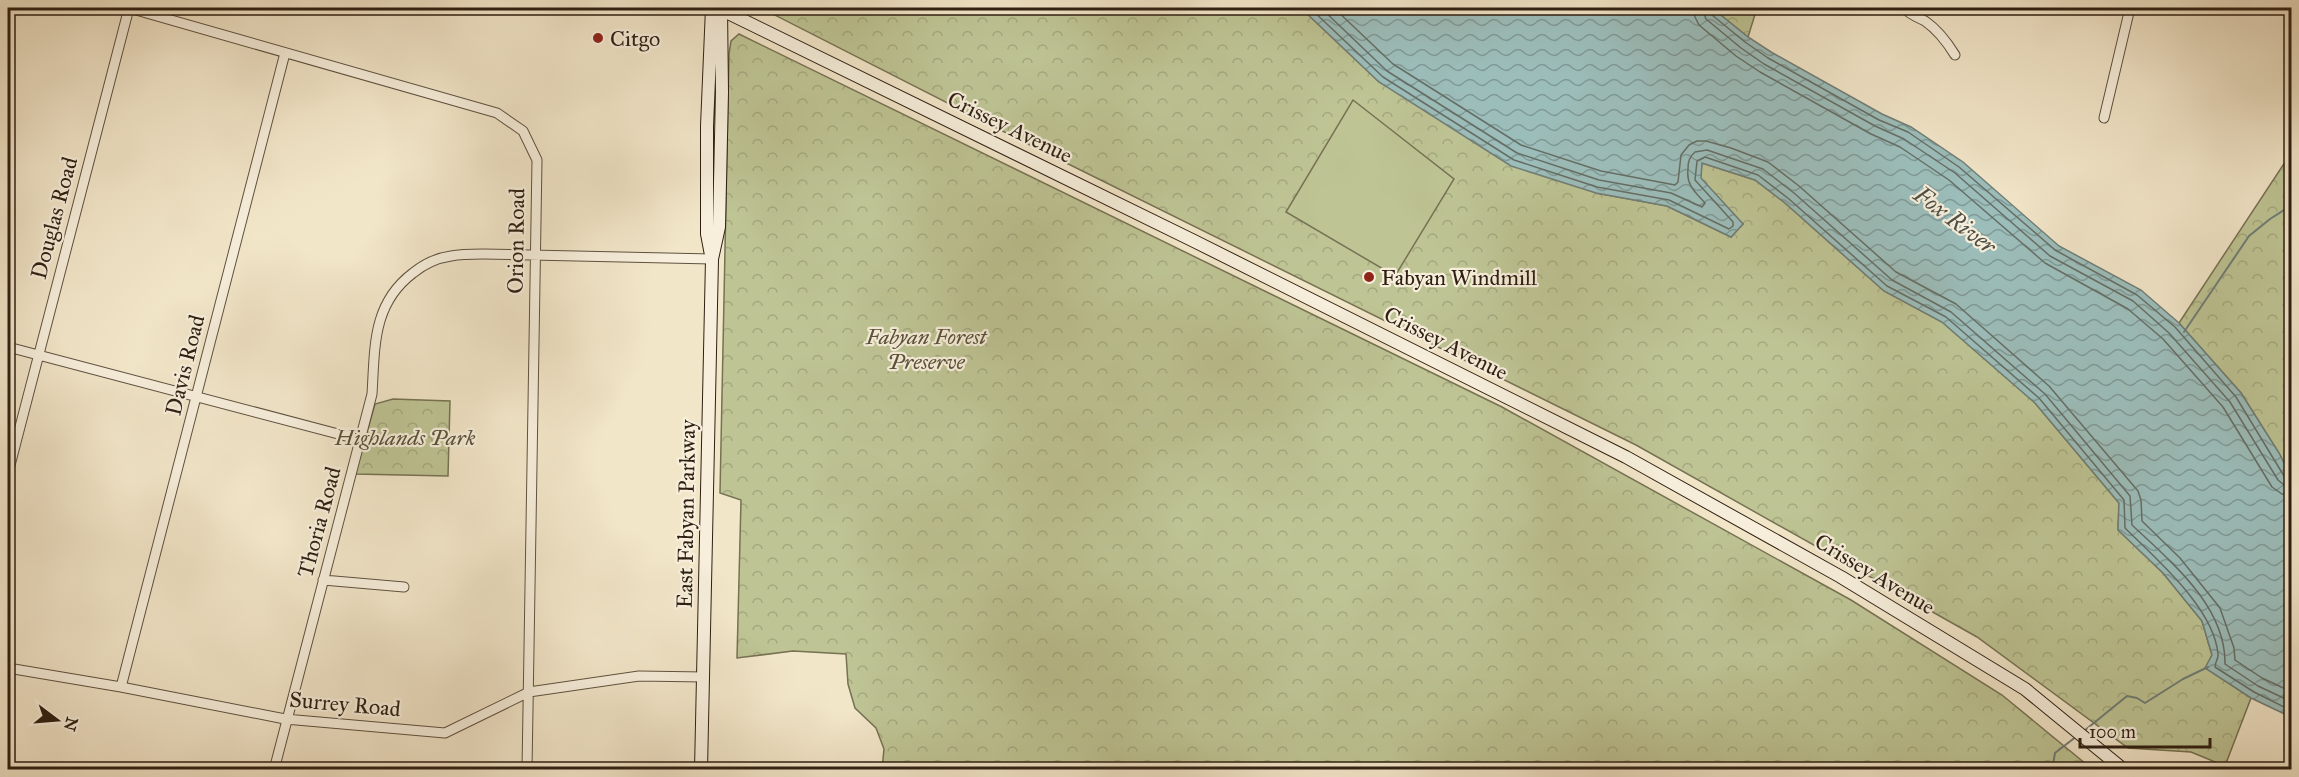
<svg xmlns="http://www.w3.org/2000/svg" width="2299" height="777" font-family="'IM FELL Great Primer',serif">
<defs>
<pattern id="forest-crowns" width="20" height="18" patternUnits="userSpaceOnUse" patternTransform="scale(1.5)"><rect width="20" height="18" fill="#bec494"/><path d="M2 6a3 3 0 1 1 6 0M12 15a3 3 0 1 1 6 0" fill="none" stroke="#a4a87f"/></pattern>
<pattern id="water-waves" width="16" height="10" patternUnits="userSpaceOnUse" patternTransform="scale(1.5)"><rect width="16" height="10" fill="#9cbebb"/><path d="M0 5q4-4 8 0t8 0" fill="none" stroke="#809a97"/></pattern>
</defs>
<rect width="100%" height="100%" fill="#f2e6c9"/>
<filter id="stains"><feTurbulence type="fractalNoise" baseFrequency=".00333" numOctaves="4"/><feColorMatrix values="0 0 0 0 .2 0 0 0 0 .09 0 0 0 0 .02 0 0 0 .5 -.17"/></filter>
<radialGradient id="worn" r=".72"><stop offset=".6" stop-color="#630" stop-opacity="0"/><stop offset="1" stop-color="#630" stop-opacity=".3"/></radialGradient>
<path fill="url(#forest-crowns)" stroke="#767253" stroke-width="1.5" d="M761,8H1301L1379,82L1596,193L1667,206L1731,237L1743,224L1700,178L1702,163L1755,180L1785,203L1884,291L1942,322L2035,403L2119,503L2118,530L2163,573L2202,621L2212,655L2206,668L2251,698L2225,766L2191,752L2128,748L1977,637L1636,445L1038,149Z
M1712,8H1757L1748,37Z
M739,34L1502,407L1851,600L2002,695L2086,764L2081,770L882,769L884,749L876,728L855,708L848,684L846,654L793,651L737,658L741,500L720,493L729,54L731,41Z
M2291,153V477L2279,453L2241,393L2179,323Z
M393,399L450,401L448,476L355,474L375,404Z"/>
<path fill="#bec494" stroke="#767253" stroke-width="1.5" d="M1353,100L1454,179L1395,276L1286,212Z"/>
<path fill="url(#water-waves)" stroke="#707e77" stroke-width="1.5" d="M1301,8H1712L1748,37L1771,52L1882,114L1911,127L1963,162L2059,246L2141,290L2179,323L2241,393L2279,453L2291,477V717L2251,698L2205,668L2212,655L2202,621L2163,573L2118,530L2119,503L2035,403L1942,322L1884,291L1785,203L1755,180L1702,163L1701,178L1743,224L1731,237L1667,206L1596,193L1511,166L1379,82Z"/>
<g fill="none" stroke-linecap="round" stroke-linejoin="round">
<path stroke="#656e66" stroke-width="1.5" d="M1310,8L1383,77L1514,160L1597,187L1669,200L1729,229L1733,226V222L1695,180L1697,161L1705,157L1758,175L1789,199L1887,286L1946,317L2039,398L2124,500L2125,528C2156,559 2214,608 2218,654C2219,658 2215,662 2215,667L2254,692L2292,711
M1321,8L1387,71L1517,153L1599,180L1671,193L1702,207L1705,203C1695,192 1686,185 1688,169C1688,162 1689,157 1695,152L1707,150L1763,169L1794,193L1892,280L1951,312L2045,394L2130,496L2132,525C2171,562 2226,606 2225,664L2258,686L2292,702
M1334,8L1393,64L1521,145L1601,171L1675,185L1678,182L1681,155L1689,145L1697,141H1706L1731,148L1768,162L1799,186L1896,272L1956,304L2049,386L2138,491L2141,500L2142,521L2180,558L2220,608L2234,648L2235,660L2262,678L2292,692
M1693,8L1695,17L1699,25L1736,56L1760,72L1871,134L1900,147L1949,180L2045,263L2128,309L2163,339L2223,407L2272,487L2282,494L2292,495
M1702,8L1706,19L1741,48L1764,64L1875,126L1904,139L1955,173L2050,256L2133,301L2169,333L2230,402L2278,480L2284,485L2292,486
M1710,8L1712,15L1745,42L1768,58L1879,120L1908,132L1959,167L2055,250L2137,295L2175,327L2236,397L2284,476L2292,479"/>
<path stroke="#707e77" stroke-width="2" d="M2184,332L2249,236L2270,219L2292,205
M2084,731L2127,696L2137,698L2145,703L2183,679L2208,667
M2021,770L2032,766L2044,770
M2052,770L2055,753L2077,736"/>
<defs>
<path id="minor" d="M129,8L497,113L523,131L537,160L527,770
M1904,8C1909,14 1917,17 1925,21C1938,30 1947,42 1955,55
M2104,118L2130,8
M8,347L361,440
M8,473L129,8
M323,580L404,587
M8,668L121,687L285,719L445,733L529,692L639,676L704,677
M121,687L285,53
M274,770L372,394C375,347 372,304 413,273C424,264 437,258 451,256C461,254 473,254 483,254L712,259"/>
<path id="secondary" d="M718,8L1194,241L1626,457L1841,577L2025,689L2124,770
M711,255L707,234V126L712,8
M701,770L712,259L719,227L722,92L721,8"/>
</defs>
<use href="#minor" stroke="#5f5140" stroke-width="11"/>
<use href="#secondary" stroke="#2e1f12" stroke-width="14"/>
<use href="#minor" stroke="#f7efdc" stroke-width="9"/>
<use href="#secondary" stroke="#f7efdc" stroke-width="12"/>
</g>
<g fill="#8f2418" stroke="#f7efdc" stroke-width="2">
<circle cx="598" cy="38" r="6"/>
<circle cx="1369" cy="277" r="6"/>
</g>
<g text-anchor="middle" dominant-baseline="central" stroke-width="4.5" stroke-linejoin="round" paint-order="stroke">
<g font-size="22" fill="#2e1f12" stroke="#f7efdc" text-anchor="start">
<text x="610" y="38">Citgo</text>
<text x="1381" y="277">Fabyan Windmill</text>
</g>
<g font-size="22" fill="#2e1f12" stroke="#f7efdc">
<text transform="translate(1010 127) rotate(26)">Crissey Avenue</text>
<text transform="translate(54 218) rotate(-75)">Douglas Road</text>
<text transform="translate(516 241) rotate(-89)">Orion Road</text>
<text transform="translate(1446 343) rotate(27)">Crissey Avenue</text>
<text transform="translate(185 365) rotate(-76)">Davis Road</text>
<text transform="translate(686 514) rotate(-89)">East Fabyan Parkway</text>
<text transform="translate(319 522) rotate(-75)">Thoria Road</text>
<text transform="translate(1875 574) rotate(31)">Crissey Avenue</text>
<text transform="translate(345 704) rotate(5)">Surrey Road</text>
</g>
<g font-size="22" font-style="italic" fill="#595139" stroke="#f7efdc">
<text x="926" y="336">Fabyan Forest<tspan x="926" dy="25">Preserve</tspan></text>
<text x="405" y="437">Highlands Park</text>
</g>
<g font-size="24" font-style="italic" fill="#4f4f45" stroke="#f7efdc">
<text transform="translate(1955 220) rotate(37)">Fox River</text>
</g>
</g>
<rect width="2299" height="777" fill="none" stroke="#f2e6c9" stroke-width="30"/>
<rect x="9" y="9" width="2281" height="759" fill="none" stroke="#2e1f12" stroke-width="3"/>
<rect x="15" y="15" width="2269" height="747" fill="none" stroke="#2e1f12" stroke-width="1.5"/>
<g transform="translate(57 720) rotate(106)" stroke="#f7efdc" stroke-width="4.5" paint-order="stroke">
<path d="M0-4.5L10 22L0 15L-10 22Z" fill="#2e1f12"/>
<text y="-9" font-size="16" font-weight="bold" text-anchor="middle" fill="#2e1f12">N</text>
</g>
<path d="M2080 738v9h130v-9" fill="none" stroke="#2e1f12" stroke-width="3"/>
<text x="2089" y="738" font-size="18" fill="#2e1f12" stroke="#f7efdc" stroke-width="4.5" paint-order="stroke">100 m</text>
<rect width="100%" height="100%" filter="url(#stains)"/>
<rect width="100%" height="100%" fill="url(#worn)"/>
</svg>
